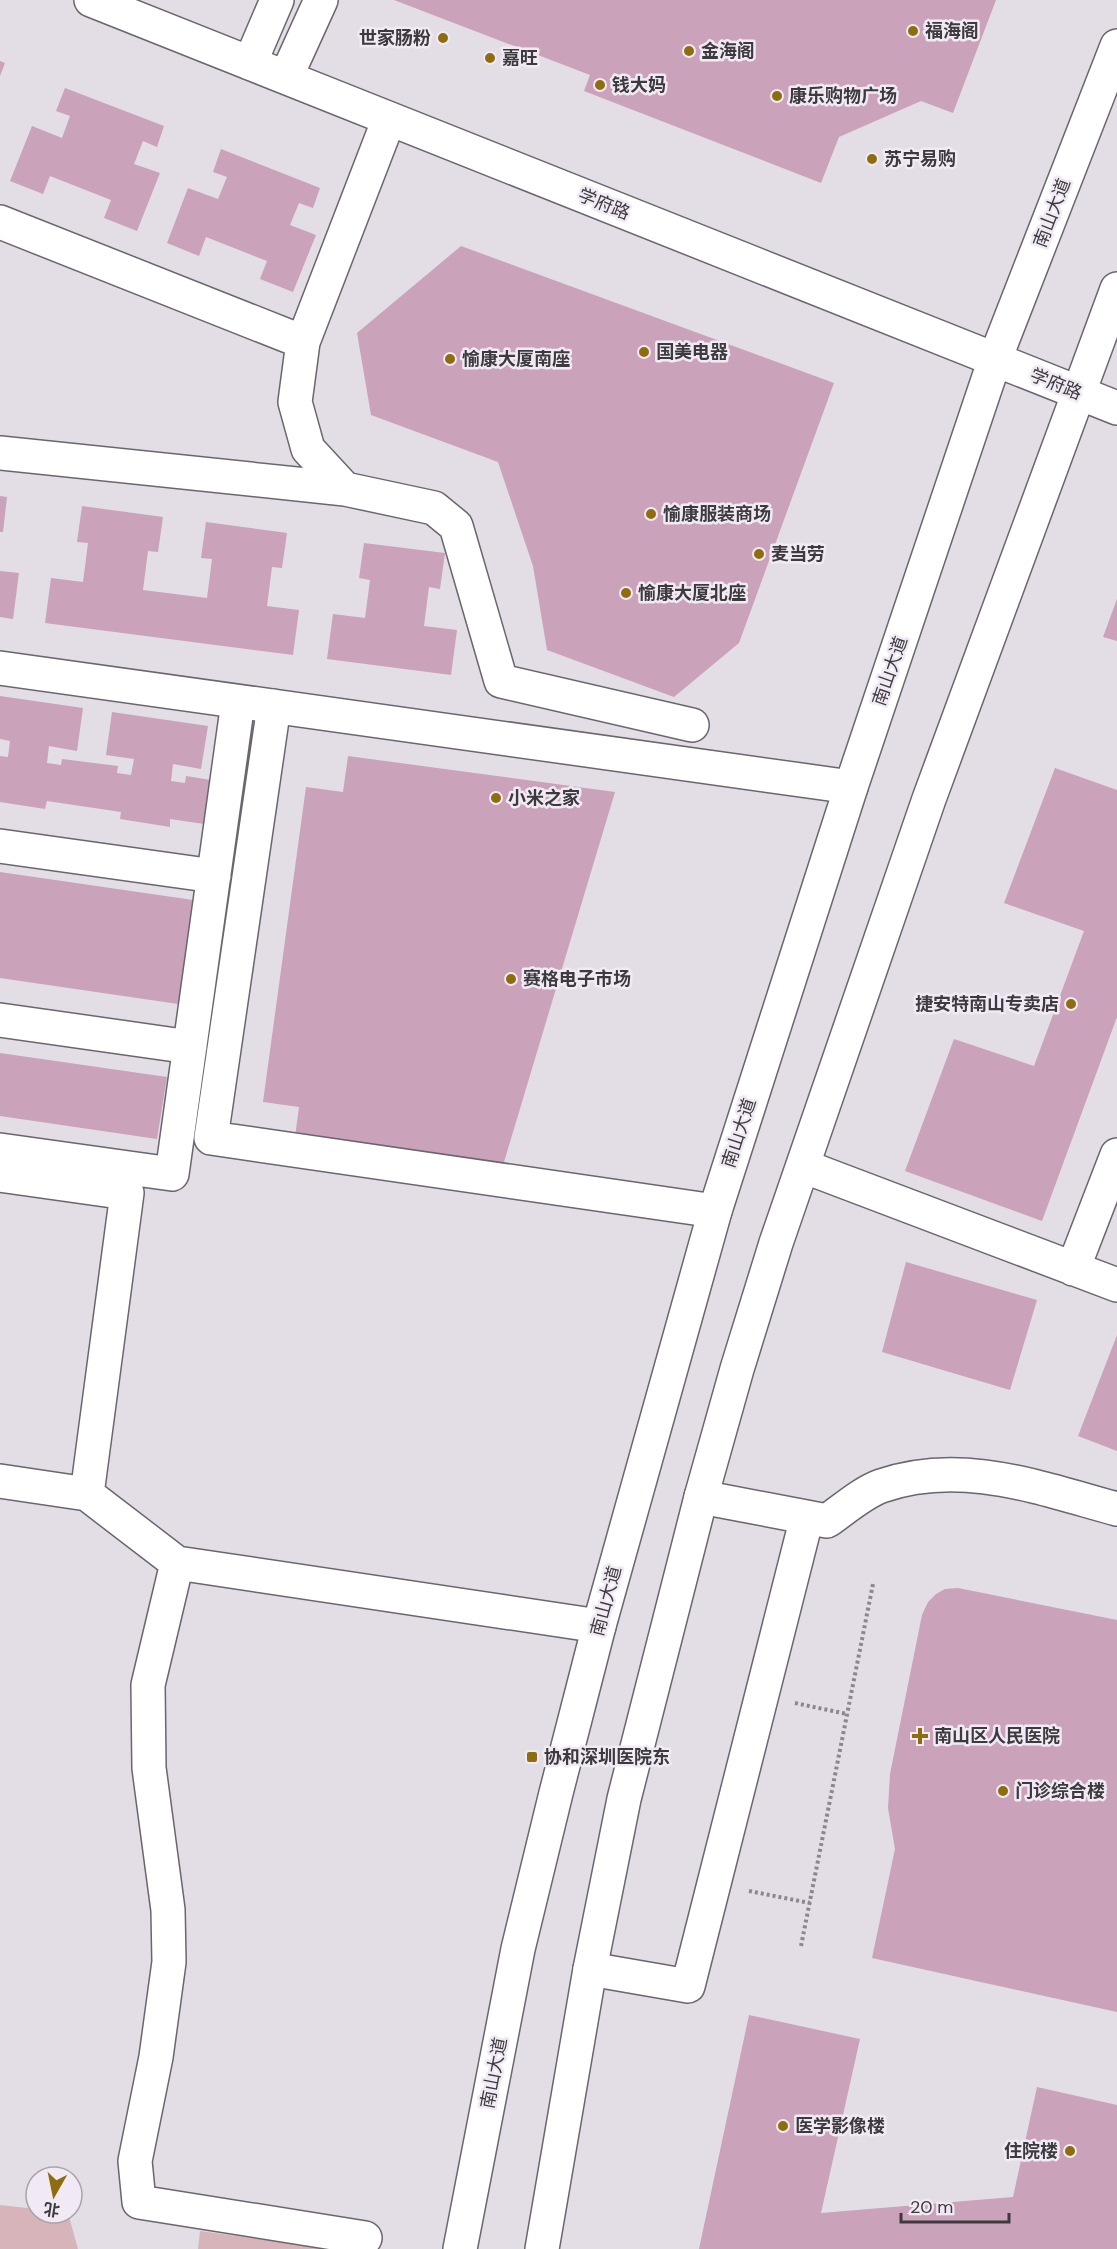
<svg xmlns="http://www.w3.org/2000/svg" width="1117" height="2249" font-family="'DM Sans','Noto Sans SC',sans-serif">
<rect width="100%" height="100%" fill="#e3dde6"/>
<path fill="#d7b4b9" d="M0,2205L36,2209V2213H68L78,2249H0Z
M200,2231L333,2249H198Z"/>
<path fill="#caa2ba" d="M394,0H996L953,113L921,101L839,137L821,183L584,91L590,75Z
M0,61L5,63L0,76Z
M65,88L164,126L157,147L143,141L134,164L160,173L137,231L104,218L111,200L50,176L43,194L10,181L32,126L62,138L70,116L56,111Z
M221,149L320,188L313,208L299,203L290,225L316,235L293,292L260,279L267,261L206,237L199,256L167,243L188,188L218,199L227,177L213,172Z
M461,246L834,383L739,643L674,697L547,650L533,566L498,462L371,415L357,333Z
M0,496L7,497L3,532H0Z
M82,506L163,517L158,552L148,551L143,590L207,598L212,559L201,558L206,522L287,533L282,568L272,567L267,606L299,610L293,655L45,623L51,578L83,582L88,543L77,542Z
M364,543L445,553L440,589L429,587L424,626L457,630L451,675L327,659L333,614L365,618L370,580L359,578Z
M0,571L19,573L13,619L0,617Z
M1117,599V641L1103,637Z
M0,696L83,708L77,751L49,746L47,763L61,765L62,759L118,766L117,773L131,775L134,759L106,755L112,712L208,726L201,769L173,764L171,781L185,783L186,776L217,781L211,825L170,819V827L120,819L121,812L47,801L45,809L0,802V756L8,757L10,741L0,739Z
M348,756L615,792L501,1172L294,1144L299,1107L263,1102L306,787L343,792Z
M1055,768L1117,790V1017L1042,1221L905,1171L954,1039L1034,1066L1084,931L1004,903Z
M0,872L200,901L185,1005L0,978Z
M0,1053L167,1077L157,1139L0,1116Z
M906,1262L1037,1300L1010,1390L882,1352Z
M1117,1335V1451L1078,1436Z
M958,1588L1117,1620V2012L872,1958L895,1849L888,1808L890,1774L922,1615L928,1602L936,1594L945,1589Z
M749,2015L860,2039L821,2213L1013,2197L1037,2087L1117,2105V2249H699Z"/>
<g fill="none" stroke-linecap="round" stroke-linejoin="round">
<defs>
<path id="minor" d="M250,63L277,0
M286,77L321,0
M389,119L303,342L295,402L308,449L345,489L434,508L456,526L501,681L692,725
M0,222L303,342
M0,453L345,489
M0,668L851,787
M274,706L211,1138L715,1211
M0,846L214,876
M0,1020L190,1047
M0,1150L172,1174L238,702
M803,1166L1117,1285
M0,1175L127,1193L87,1494
M1073,1269L1117,1155
M0,1481L87,1494L177,1563L599,1626
M701,1497L827,1521C843,1510 862,1493 881,1486C961,1458 1039,1488 1117,1509
M177,1563L148,1685L149,1768L168,1910L169,1962L156,2057L135,2161L139,2202L365,2238
M590,1969L688,1986L807,1517"/>
<path id="major" d="M91,0L1117,408
M460,2249L518,1949L556,1793L599,1626L715,1211L851,787L995,359L1117,46
M542,2249L590,1969L624,1799L701,1497L737,1369L776,1243L929,799L1117,289"/>
</defs>
<use href="#minor" stroke="#6b656e" stroke-width="36"/>
<use href="#major" stroke="#6b656e" stroke-width="36"/>
<path stroke="#8b878d" stroke-width="4" stroke-dasharray="3 3" stroke-linecap="butt" d="M795,1703L847,1714
M749,1891L810,1903
M801,1946L873,1584"/>
<use href="#minor" stroke="#fff" stroke-width="33"/>
<use href="#major" stroke="#fff" stroke-width="33"/>
</g>
<g fill="#8e6d11" stroke="#f1eaf4" stroke-width="2">
<circle cx="913" cy="31" r="6"/>
<circle cx="443" cy="38" r="6"/>
<circle cx="689" cy="51" r="6"/>
<circle cx="490" cy="58" r="6"/>
<circle cx="600" cy="85" r="6"/>
<circle cx="777" cy="96" r="6"/>
<circle cx="872" cy="159" r="6"/>
<circle cx="644" cy="352" r="6"/>
<circle cx="450" cy="359" r="6"/>
<circle cx="651" cy="514" r="6"/>
<circle cx="759" cy="554" r="6"/>
<circle cx="626" cy="593" r="6"/>
<circle cx="496" cy="798" r="6"/>
<circle cx="511" cy="979" r="6"/>
<circle cx="1071" cy="1004" r="6"/>
<path d="M917 1727h6v6h6v6h-6v6h-6v-6h-6v-6h6z"/>
<rect x="526" y="1751" width="12" height="12" rx="3"/>
<circle cx="1003" cy="1791" r="6"/>
<circle cx="783" cy="2126" r="6"/>
<circle cx="1070" cy="2151" r="6"/>
</g>
<g text-anchor="middle" dominant-baseline="central" stroke-width="5" stroke-linejoin="round" paint-order="stroke">
<g font-size="18" font-weight="bold" fill="#3c3a3e" stroke="#f1eaf4" text-anchor="start">
<text x="925" y="31">福海阁</text>
<text x="431" y="38" text-anchor="end">世家肠粉</text>
<text x="701" y="51">金海阁</text>
<text x="502" y="58">嘉旺</text>
<text x="612" y="85">钱大妈</text>
<text x="789" y="96">康乐购物广场</text>
<text x="884" y="159">苏宁易购</text>
<text x="656" y="352">国美电器</text>
<text x="462" y="359">愉康大厦南座</text>
<text x="663" y="514">愉康服装商场</text>
<text x="771" y="554">麦当劳</text>
<text x="638" y="593">愉康大厦北座</text>
<text x="508" y="798">小米之家</text>
<text x="523" y="979">赛格电子市场</text>
<text x="1059" y="1004" text-anchor="end">捷安特南山专卖店</text>
<text x="934" y="1736">南山区人民医院</text>
<text x="544" y="1757">协和深圳医院东</text>
<text x="1015" y="1791">门诊综合楼</text>
<text x="795" y="2126">医学影像楼</text>
<text x="1058" y="2151" text-anchor="end">住院楼</text>
</g>
<g font-size="18" fill="#3c3a3e" stroke="#f1eaf4">
<text transform="translate(604 204) rotate(22)">学府路</text>
<text transform="translate(1052 213) rotate(-69)">南山大道</text>
<text transform="translate(1056 384) rotate(22)">学府路</text>
<text transform="translate(890 671) rotate(-71)">南山大道</text>
<text transform="translate(739 1133) rotate(-72)">南山大道</text>
<text transform="translate(606 1601) rotate(-75)">南山大道</text>
<text transform="translate(494 2073) rotate(-79)">南山大道</text>
</g>
</g>
<g transform="translate(54 2195) rotate(189)"><circle r="28" fill="#f1eaf4" stroke="#a9a4ab" stroke-width="1.5"/>
<path d="M0-4.5L10 22L0 15L-10 22Z" fill="#8e6d11"/>
<text y="-9" font-size="16" font-weight="bold" text-anchor="middle" fill="#3c3a3e">北</text>
</g>
<path d="M901 2213v9h108v-9" fill="none" stroke="#3c3a3e" stroke-width="3"/>
<text x="910" y="2213" font-size="18" fill="#3c3a3e" stroke="#f1eaf4" stroke-width="4.5" paint-order="stroke">20 m</text>
</svg>
